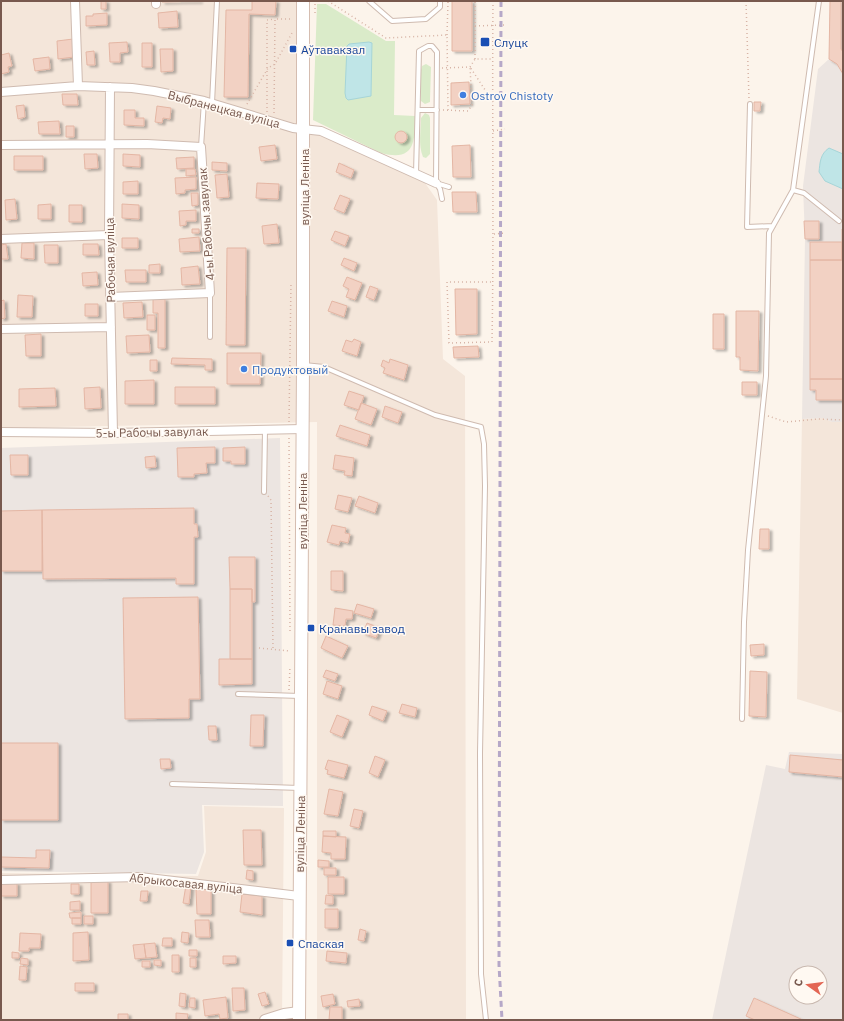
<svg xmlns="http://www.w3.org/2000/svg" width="844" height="1021" font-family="'IBM Plex Sans',sans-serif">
<defs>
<filter id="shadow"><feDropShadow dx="3" dy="2" stdDeviation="1" flood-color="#0004"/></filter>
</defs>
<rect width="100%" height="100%" fill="#fcf4eb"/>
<path fill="#f4e6da" d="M1,1H301L300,133L322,134L425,183L437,200L443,359L465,376L466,1020H317V422L1,428Z
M823,418L832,422H843V713L797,699L802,419Z
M204,806L284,808L282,1020H1V873L198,876L206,852Z"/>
<path fill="#ece5e1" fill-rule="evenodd" d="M830,1H843V422H832L823,418L802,419L805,239L803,186L818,69L829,59Z
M280,438L283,806L202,805L204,852L196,874L1,871V448Z
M789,752L843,754V1020H712L766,765L785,769ZM796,973H820V997H796Z"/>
<path fill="#daebc9" d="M317,4H326L386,41H395L394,115L415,116C415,142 415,162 381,153L313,120Z
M426,64L431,67L430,99V102L425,104L421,101V70L422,66Z
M425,113L429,115L430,118V154L426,158L423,157C418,145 421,130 421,118Z"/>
<path fill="#bfe5e7" stroke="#a6d5d8" d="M369,42L372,43L371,96L348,100L346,98L345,93L347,46L349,44Z
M829,148L843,154V189L825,181L819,172C820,163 820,154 829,148Z"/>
<path fill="#f2d1c3" stroke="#e4b6a4" filter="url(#shadow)" d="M101,1H106V9H101Z
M162,1H200L162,2Z
M252,1H276L275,15L249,14L248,97H224L226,10H252Z
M452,1H472V51H452Z
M830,1H841V49L843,52V74L837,64L829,59Z
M177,11L178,27L159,28L158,13Z
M107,13V25L86,26V16H93V14Z
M73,39L74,57L58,59L57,41Z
M127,42L128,52L120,53V62H110L109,43Z
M142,43H152V67H142Z
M160,49H173V71L161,72Z
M94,51L95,65H87L86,52Z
M9,53L12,66L8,67L9,72L1,74V55Z
M49,57L50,69L35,71L33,59Z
M469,82L470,104L451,105V83Z
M62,94H77L78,105H63Z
M754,102H761L760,111H754Z
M24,105L25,117L18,119L16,106Z
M157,106L171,108L170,119L163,118L162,123L155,122Z
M124,110H135V118H144V126L124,125Z
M59,121L60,134H39L38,122Z
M66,126H74V137H66Z
M395 137a6 6 0 1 1 12 0a6 6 0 1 1-12 0Z
M275,145L277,159L261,161L259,147Z
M470,145L471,177H453L452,146Z
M84,154H97L98,168L85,169Z
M123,154L140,155V167L123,166Z
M14,156H43V170H14Z
M194,157V168L177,169L176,158Z
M212,162L227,163V171L212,170Z
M339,163L354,170L351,178L336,172Z
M186,169H195L196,175L186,176Z
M227,174L229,197L217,198L215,175Z
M196,177V189L185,190V193L176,194L175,178Z
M138,181V194H123V182Z
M257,183L279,184L278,199L256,198Z
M452,192H476L477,212H453Z
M191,193H198V205L192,206Z
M340,195L350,199L344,213L334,209Z
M15,199L17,219L6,220L5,200Z
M51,204V219H38V205Z
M122,204L139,205V219L122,218Z
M69,205H82V222H69Z
M196,210V221H186V225L180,226L179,211Z
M804,221H819V239H805Z
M277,224L279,243L264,244L262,226Z
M192,229H199V233H192Z
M842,229H843V260H842Z
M335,231L349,236L345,246L331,240Z
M199,237L200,251L180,252L179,239Z
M122,238H138V248H122Z
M810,242H842V260H810Z
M22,243H34V259L21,258Z
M6,244L8,259H1V245Z
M83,244H98L99,255H83Z
M44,245H58V263H45Z
M227,248H246L245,345H226Z
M344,258L357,263L354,271L341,265Z
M810,260H843V379H810Z
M160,264V273H149V265Z
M198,266L200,284L182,285L181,268Z
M125,270H146V282H126Z
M97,272L98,285L83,286L82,273Z
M347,277L362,283L355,300L346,297L349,289L343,286Z
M370,286L378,289L374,300L366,297Z
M455,289H477V334L456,335Z
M18,295L33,296L32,317H17Z
M153,299H165V348H158V313H153Z
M4,300L5,318L1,319V301Z
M332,301L347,306L344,317L328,311Z
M142,302L143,317L124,318L123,303Z
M85,304H98V316H85Z
M736,311H759L758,371L740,370V357H736Z
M713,314H724V349H713Z
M147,315H155V330H147Z
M41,334V356H26L25,335Z
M149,335L150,352L127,353L126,336Z
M354,339L361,342L357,356L342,351L346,340L352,342Z
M478,346L479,357L454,358L453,347Z
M227,353H261L260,384H227Z
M172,358L212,359V370H205V365L171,364Z
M390,359L408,365L404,380L383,373L385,368L381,366L383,360L389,363Z
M150,360H157V371H150Z
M810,379H843V400H816V390H810Z
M154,380V404H125V381Z
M742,382H757V395H742Z
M100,387L101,408L85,409L84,388Z
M175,387H215V404H175Z
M55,388L56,406L19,407V389Z
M349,391L364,396L359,410L344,405Z
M361,403L377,409L371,425L355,419Z
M385,406L402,412L398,423L382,417Z
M340,425L370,435L367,446L336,436Z
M215,447V463H206L207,473L194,474V477H178L177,448Z
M245,447V464H231V461H223V448Z
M10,455H28V475H11Z
M335,455L354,458L352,476L344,475L345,471L333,469Z
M155,456L156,467L146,468L145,457Z
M338,495L352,498L348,512L335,509Z
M359,496L378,503L375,513L355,506Z
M194,508V524H197L198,537H194V584H176V578L43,579L42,510Z
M42,510V571H1V511Z
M332,525L346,528L345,533L350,534L348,543L340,541L339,545L327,542Z
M760,529H769V549H759Z
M229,557H255V602H252V589H230Z
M331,571H343V591L331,590Z
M230,589H252V659H230Z
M198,597L200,699H189V718L125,719L123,598Z
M357,604L374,609L371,618L354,613Z
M335,608L353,611L352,619H346L345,626L333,625Z
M367,623L380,628L376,638L363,633Z
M326,636L348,646L342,658L321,648Z
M764,644V655L751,656L750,645Z
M219,659H252V684L219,685Z
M326,670L338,674L335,681L323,677Z
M750,671L767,672L766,717L749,716Z
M327,681L342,686L338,699L323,694Z
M402,704L417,708L415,717L399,713Z
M372,706L387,711L383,721L369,715Z
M251,715H264L263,746H250Z
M337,715L349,720L342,737L330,732Z
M208,726H216L217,740H209Z
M1,743H58V820H1Z
M790,755L843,760V777L789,772Z
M375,756L385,760L378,777L369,773Z
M160,759H170L171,768L161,769Z
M328,760L348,765L344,778L327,774L328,770L325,769Z
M329,789L343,792L338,816L324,814Z
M354,809L363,811L359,828L350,826Z
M243,830H261L262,865H244Z
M323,831H336V837L323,836Z
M323,836L346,837L345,859H331V853L322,852Z
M36,850H50L49,868L1,867V857L36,858Z
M318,860L329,861V867H318Z
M324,868H336V875H324Z
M247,870L253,871V880L246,879Z
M328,877H344V894H328Z
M91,881H108V913H91Z
M1,883H17V896H1Z
M71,884H79V894H71Z
M186,885L191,886L189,904L183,903Z
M211,889V914H197L196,890Z
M141,891H148L147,901H140Z
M242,894L262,896V915L240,912Z
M326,895L333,896V904H325Z
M80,901V910H70V902Z
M325,909H338V928H325Z
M81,912V918H70L69,913Z
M84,916H93V924H84Z
M72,918H81V924H72Z
M195,920H209L210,937H196Z
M360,929L366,931L364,941L358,940Z
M88,932L89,960L73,961V933Z
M182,932L189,933L188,943L181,942Z
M20,933L41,934L40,948H29V951H19Z
M163,938H172V946H162Z
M155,943L157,957L146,958L144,944Z
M144,944L146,958L135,959L133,945Z
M189,950H197V956H189Z
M327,951L347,953L346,963L326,961Z
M12,952L19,953V958H12Z
M172,955H179V972H172Z
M223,956H236V963L223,964Z
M21,958L28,959V965L20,964Z
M190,958H196V967H190Z
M154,960H161V966L154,965Z
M142,961H150V967H142Z
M20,966L27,967L26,980H19Z
M75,983H94V991H75Z
M232,988H244L245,1010L233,1011Z
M265,992L269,1004L262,1006L258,994Z
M180,993L186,994L185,1007L179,1006Z
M333,994L335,1004L323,1007L321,996Z
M226,997L228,1018L220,1019L219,1014L205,1016L203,1000Z
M190,998H195V1008L189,1007Z
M754,998L803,1020H755L746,1016Z
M359,999L360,1006L348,1007L347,1001Z
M330,1007H342V1020H329Z
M176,1013L188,1014L187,1020H176Z
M118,1014H128V1020H118Z"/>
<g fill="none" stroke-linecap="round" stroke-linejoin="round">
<defs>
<path id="service" d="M369,1L392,21L426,19L440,7V1
M212,103L217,1
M750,104L747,227L773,226
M418,110H437
M201,147L204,101
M416,174L419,51L428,46H432L437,52L436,183L440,189L442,199
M436,183L449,187
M793,190L804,193L839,221
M210,337V293
M304,365L324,367L435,415L481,427L484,444L485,486L480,753L481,974L486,1020
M264,492L265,430
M238,694L300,696
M742,719L744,622L748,550L766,376L769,233L793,190L819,1
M172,784L300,788"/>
<path id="minor" d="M75,1L78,86
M156,1V4
M110,87L109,235L113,433
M1,92L78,86L132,88L154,91L204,101L293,128L321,131L436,183
M1,145L147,144L201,147L210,293L110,297
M1,239L109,235
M1,329L111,327
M1,432L113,433L303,429
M1,880L140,877L299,896"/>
<path id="tertiary" d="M265,1020L284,1014L299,1012"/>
<path id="secondary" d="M299,1020L303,365V1"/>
</defs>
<use href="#service" stroke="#cfbbb0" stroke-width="6"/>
<use href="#minor" stroke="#cfbbb0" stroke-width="10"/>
<use href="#tertiary" stroke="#cfbbb0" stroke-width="12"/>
<use href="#secondary" stroke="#d5bdb0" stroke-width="14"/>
<path stroke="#d7b4a6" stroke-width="1.5" stroke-dasharray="1 3" stroke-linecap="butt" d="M328,1L386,38L447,35L448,110
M493,1C492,115 494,228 492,342L449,343L447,282H493
M746,1L749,99
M315,13V1
M475,26L506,25
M447,35L448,1
M475,59V1
M442,68L470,67L475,59H492
M247,104L268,68L275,64L292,33
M443,110L468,111L472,105L470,67L493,102
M267,112V20L275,19
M274,113L275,19H293
M493,131L505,129
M494,234L506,233
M768,416L786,422L818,419L843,420
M289,422L291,282
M289,438L290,632
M268,496L271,500L273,649
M259,648L290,651
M289,690L290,666"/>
<use href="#service" stroke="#fff" stroke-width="4"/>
<use href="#minor" stroke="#fff" stroke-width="8"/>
<use href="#tertiary" stroke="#fff" stroke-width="10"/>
<use href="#secondary" stroke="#fff" stroke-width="12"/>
<path stroke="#b6a8c8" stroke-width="3" stroke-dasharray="6 4" stroke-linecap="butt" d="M501,1L499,965L502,1020"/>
</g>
<g fill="#1a4fb4" stroke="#fff9f2" stroke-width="1.5">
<rect x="480" y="37" width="10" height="10" rx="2"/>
<rect x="289" y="45" width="8" height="8" rx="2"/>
<rect x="307" y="624" width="8" height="8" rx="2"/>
<rect x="286" y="939" width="8" height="8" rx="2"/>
</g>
<g fill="#3f7fe0" stroke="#fff9f2" stroke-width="1.5">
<circle cx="463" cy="95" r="4"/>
<circle cx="244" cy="369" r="4"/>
</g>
<g text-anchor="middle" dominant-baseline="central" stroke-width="3" stroke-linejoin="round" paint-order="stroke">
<g font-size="12" fill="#164399" stroke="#fff9f2" text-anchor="start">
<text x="494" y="42">Слуцк</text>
<text x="301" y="49">Аўтавакзал</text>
<text x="319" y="628">Кранавы завод</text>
<text x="298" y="943">Спаская</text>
</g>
<g font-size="12" fill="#366cbe" stroke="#fff9f2" text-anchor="start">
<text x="471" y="95">Ostrov Chistoty</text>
<text x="252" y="369">Продуктовый</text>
</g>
<g font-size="12" fill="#78594e" stroke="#fff9f2">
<text transform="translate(224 109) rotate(15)">Выбранецкая вуліца</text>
<text transform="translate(304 187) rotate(-90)">вуліца Леніна</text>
<text transform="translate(206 224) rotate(-94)">4-ы Рабочы завулак</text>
<text transform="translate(110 260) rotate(-91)">Рабочая вуліца</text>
<text transform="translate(152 432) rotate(-1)">5-ы Рабочы завулак</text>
<text transform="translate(302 511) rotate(-90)">вуліца Леніна</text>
<text transform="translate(300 834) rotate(-89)">вуліца Леніна</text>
<text transform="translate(186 883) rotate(6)">Абрыкосавая вуліца</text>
</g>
</g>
<rect width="844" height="1021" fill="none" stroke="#78594e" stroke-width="4"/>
<g transform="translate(808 985) rotate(284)"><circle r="19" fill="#fff9f2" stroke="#c9b9b0"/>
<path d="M0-3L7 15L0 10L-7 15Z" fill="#e36654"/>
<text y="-6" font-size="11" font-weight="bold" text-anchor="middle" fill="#78594e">С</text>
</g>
</svg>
